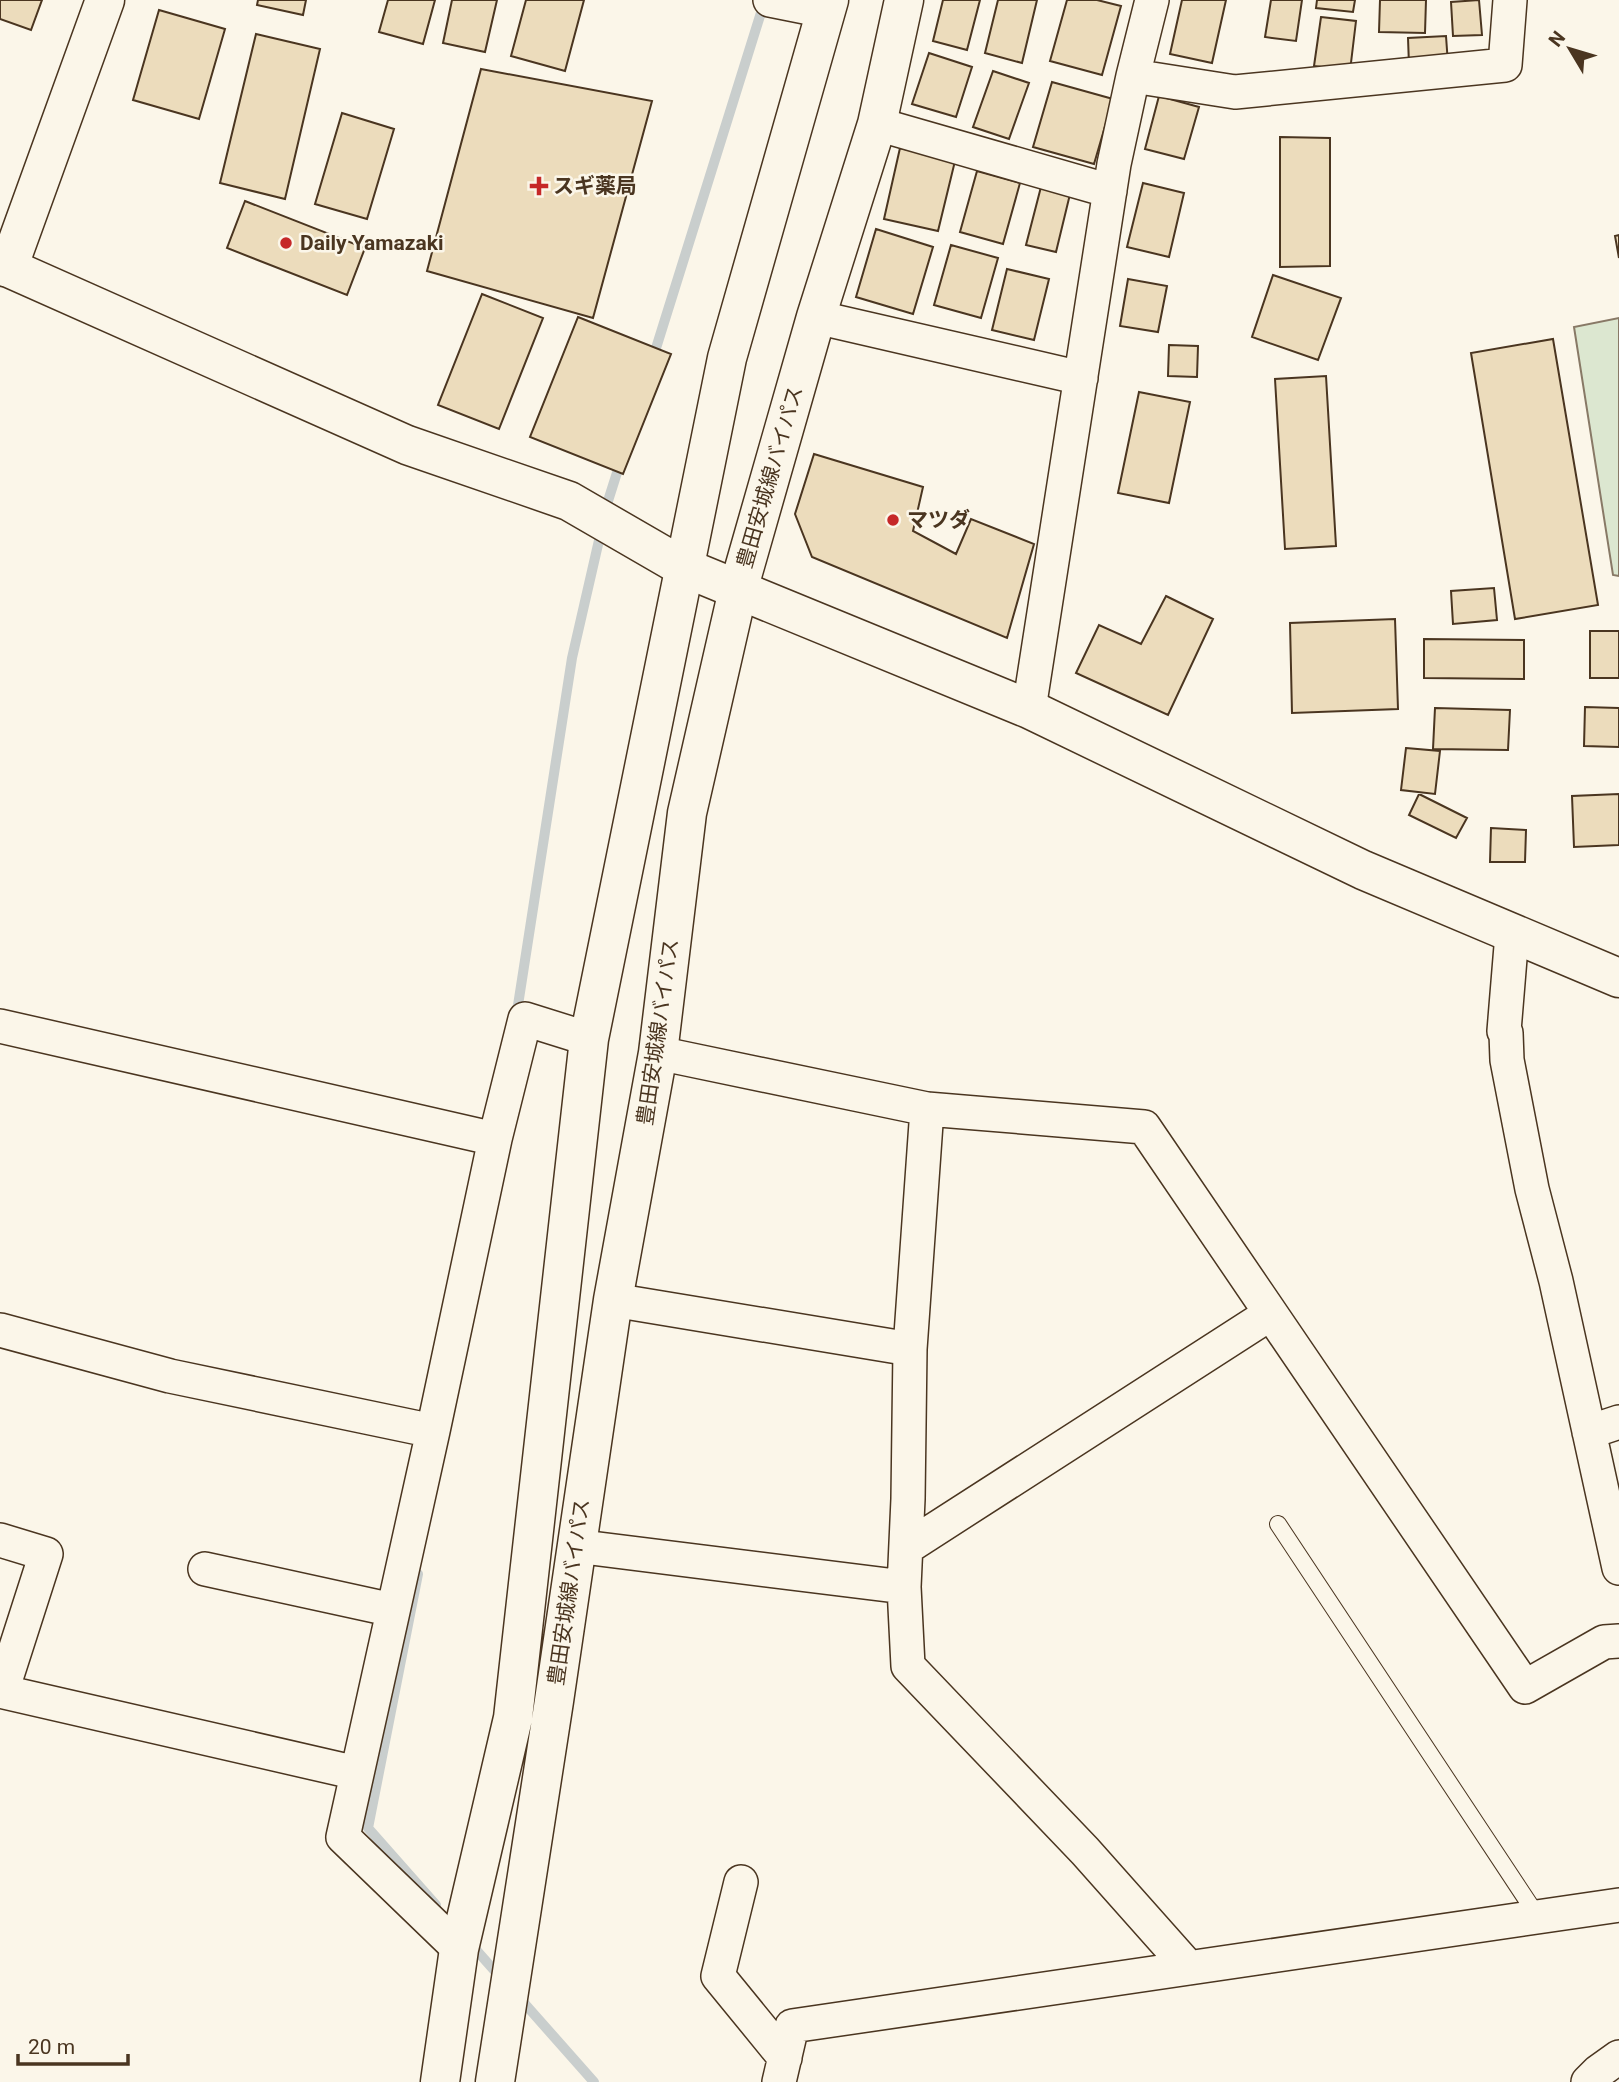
<svg xmlns="http://www.w3.org/2000/svg" width="1619" height="2082" font-family="Roboto,'Noto Sans JP',sans-serif">
<rect width="100%" height="100%" fill="#fbf6e9"/>
<path fill="#dce7d0" stroke="#887966" stroke-width="2" d="M1619,318V576L1613,575L1574,327Z"/>
<g fill="none" stroke-linecap="round" stroke-linejoin="round">
<path stroke="#c9cecd" stroke-width="10" d="M652,361L764,3
M516,1018L572,658L608,501L621,460
M418,1574L368,1828L436,1905
M470,1943L501,1978
M517,1995L594,2082"/>
</g>
<path fill="#ecdcbc" stroke="#4a3520" stroke-width="2" d="M0,0H42L31,30L0,19Z
M258,0H306L303,15L257,5Z
M388,0H435L423,44L379,32Z
M452,0H497L485,52L443,43Z
M526,0H584L565,71L511,56Z
M943,0H980L967,50L933,41Z
M998,0H1037L1022,63L985,53Z
M1067,0H1097L1121,6L1102,75L1050,61Z
M1182,0H1226L1212,63L1170,54Z
M1271,0H1302L1296,41L1265,37Z
M1317,0H1355L1353,12L1316,8Z
M1380,0H1426L1425,33L1379,32Z
M1479,0L1482,35L1453,36L1451,2Z
M159,10L225,29L199,119L133,100Z
M1321,17L1356,21L1350,71L1314,66Z
M256,34L320,49L285,199L220,183Z
M1446,36L1448,64L1409,65L1408,38Z
M929,53L972,67L956,117L912,104Z
M481,69L652,101L593,318L427,271Z
M993,71L1029,83L1009,139L973,127Z
M1052,82L1113,99L1094,164L1033,147Z
M1159,96L1199,107L1184,159L1145,149Z
M342,113L394,129L367,219L315,204Z
M1280,137L1330,138V266L1280,267Z
M900,148L955,161L938,231L884,219Z
M977,171L1020,183L1003,244L960,232Z
M1042,183L1071,190L1056,252L1026,245Z
M1143,183L1184,193L1169,257L1127,247Z
M245,201L365,248L347,295L227,248Z
M876,229L933,247L913,314L856,297Z
M1619,235V258L1615,236Z
M951,245L998,258L981,318L934,305Z
M1007,269L1049,279L1034,340L992,330Z
M1273,275L1341,298L1318,360L1252,337Z
M1128,279L1167,286L1158,332L1120,326Z
M482,294L543,318L499,429L438,405Z
M578,317L671,354L623,474L530,437Z
M1553,339L1598,605L1515,619L1471,353Z
M1169,345L1198,346L1197,377L1168,376Z
M1326,376L1336,546L1285,549L1275,379Z
M1139,392L1190,402L1169,503L1118,493Z
M814,454L923,487L913,531L956,554L971,519L1034,544L1007,638L812,557L795,514Z
M1494,588L1497,620L1453,624L1451,591Z
M1166,596L1213,619L1168,715L1076,673L1099,625L1141,644Z
M1395,619L1398,709L1292,713L1290,623Z
M1590,631H1619V678H1590Z
M1424,639L1524,640V679L1424,678Z
M1585,707L1619,708V747L1584,746Z
M1435,708L1510,710L1508,750L1433,749Z
M1406,748L1440,751L1435,794L1401,790Z
M1419,794L1467,818L1456,838L1409,815Z
M1619,794V845L1574,847L1572,796Z
M1491,828L1526,830L1525,862H1490Z"/>
<g fill="none" stroke-linecap="round" stroke-linejoin="round">
<defs>
<path id="service" d="M1278,1524L1538,1917"/>
<path id="minor" d="M770,0L825,11
M1133,76L1235,92L1505,65L1510,0
M877,124L1110,191
M816,317L1081,378
M1029,709L1114,164L1133,76L1152,0
M1512,934L1504,1031L1506,1033L1507,1060L1532,1189L1556,1281L1619,1568
M0,1026L495,1139
M658,1053L927,1109L910,1349L908,1499L904,1587L908,1666L1085,1851L1189,1968
M927,1109L1144,1127L1525,1687L1604,1642L1619,1641
M613,1300L910,1349
M0,1330L170,1376L433,1431
M1589,1432L1619,1422
M0,1540L46,1554L2,1691
M575,1546L904,1587
M906,1548L1270,1314
M205,1569L393,1610
M0,1691L357,1773
M741,1882L718,1976L785,2058
M459,1949L343,1837L433,1431L495,1139L525,1019L589,1039
M779,2082L792,2026L1619,1905
M1588,2082L1598,2072L1619,2057"/>
<path id="tertiary" d="M0,264L407,445L569,501L683,567L1029,709L1363,870L1619,978
M8,268L105,0"/>
<path id="primary" d="M440,2082L459,1949L513,1718L589,1039L727,358L829,0
M495,2082L554,1701L613,1300L658,1053L687,813L738,590L816,317L877,124L904,0"/>
</defs>
<use href="#service" stroke="#4a3520" stroke-width="18"/>
<use href="#minor" stroke="#4a3520" stroke-width="36"/>
<use href="#tertiary" stroke="#4a3520" stroke-width="41"/>
<use href="#primary" stroke="#4a3520" stroke-width="41"/>
<use href="#service" stroke="#fbf6e9" stroke-width="16"/>
<use href="#minor" stroke="#fbf6e9" stroke-width="33"/>
<use href="#tertiary" stroke="#fbf6e9" stroke-width="38"/>
<use href="#primary" stroke="#fbf6e9" stroke-width="38"/>
</g>
<g fill="#c62828" stroke="#fbf6e9" stroke-width="2.5">
<path d="M535.5 175.5h7v7h7v7h-7v7h-7v-7h-7v-7h7z"/>
<circle cx="286" cy="243" r="7"/>
<circle cx="893" cy="520" r="7"/>
</g>
<g text-anchor="middle" dominant-baseline="central" stroke-width="5" stroke-linejoin="round" paint-order="stroke">
<g font-size="21" font-weight="bold" fill="#4a3520" stroke="#fbf6e9" text-anchor="start">
<text x="553" y="186">スギ薬局</text>
<text x="300" y="243">Daily Yamazaki</text>
<text x="907" y="520">マツダ</text>
</g>
<g font-size="21" fill="#4a3520" stroke="#fbf6e9">
<text transform="translate(770 477) rotate(-74)">豊田安城線バイパス</text>
<text transform="translate(658 1032) rotate(-82)">豊田安城線バイパス</text>
<text transform="translate(569 1592) rotate(-82)">豊田安城線バイパス</text>
</g>
</g>
<g transform="translate(1570 49) rotate(308)" stroke="#fbf6e9" stroke-width="5" paint-order="stroke">
<path d="M0-5L12 26L0 18L-12 26Z" fill="#4a3520"/>
<text y="-10" font-size="19" font-weight="bold" text-anchor="middle" fill="#4a3520">N</text>
</g>
<path d="M18 2054v10h110v-10" fill="none" stroke="#4a3520" stroke-width="3.5"/>
<text x="28" y="2054" font-size="21" fill="#4a3520" stroke="#fbf6e9" stroke-width="5" paint-order="stroke">20 m</text>
</svg>
